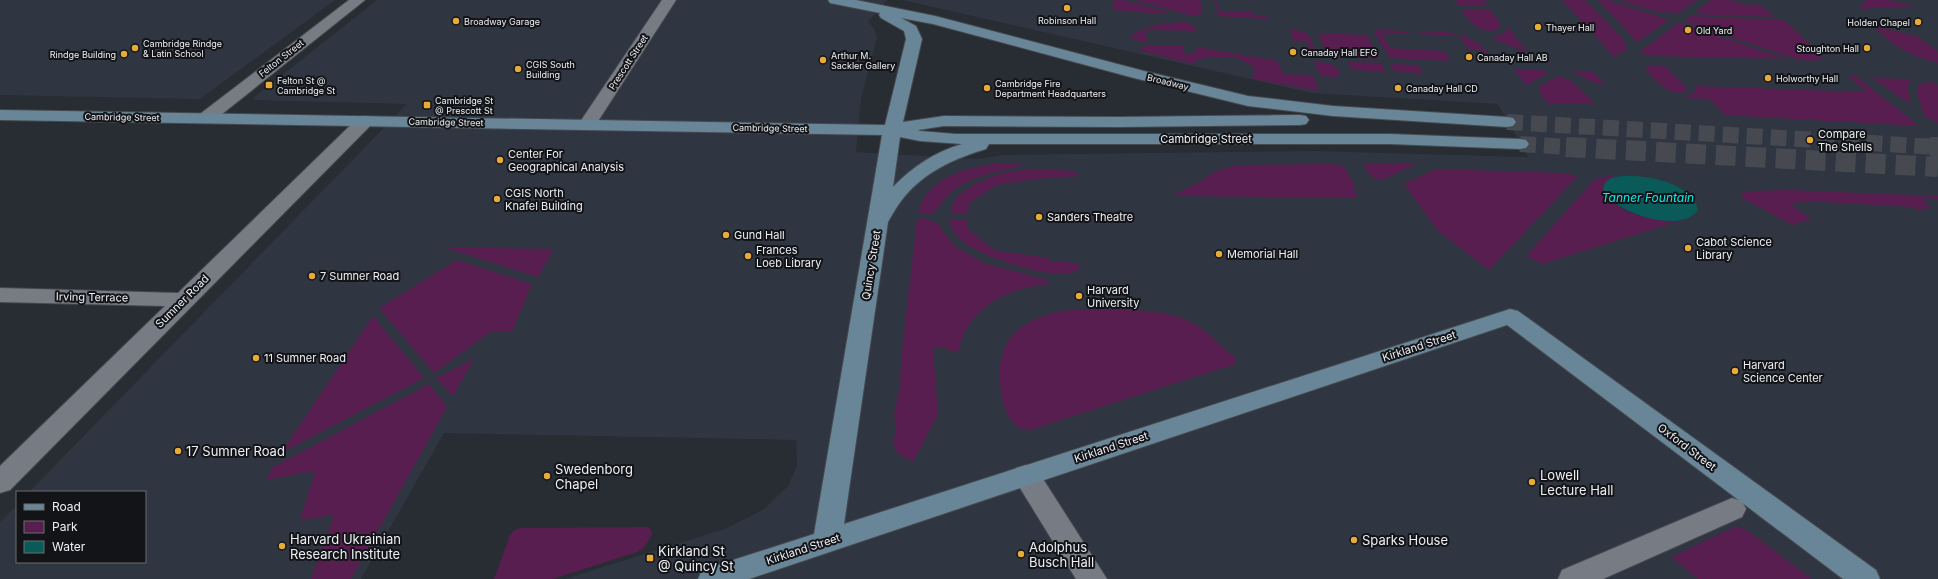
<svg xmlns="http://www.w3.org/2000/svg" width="1938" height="579" font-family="Inter,sans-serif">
<rect width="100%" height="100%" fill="#282c33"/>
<path fill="#2f3642" d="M0,0H335L200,99L0,95Z
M377,0H887L868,22L875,29L877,38L861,99L856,152L977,159L1004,155L1315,151L1528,157L1498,104L1312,93L902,0H1938V579H565L727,528L763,510L788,486L797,465L796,440L444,433L361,579H0V522L17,505V562H145V492H29L407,104L255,100L253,98Z"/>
<path fill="#571e4f" d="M1114,0H1123L1168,12L1164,14L1112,10Z
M1135,0H1200L1202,12L1197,16H1192Z
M1214,0H1216L1219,11L1253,12L1254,15L1267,16L1268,19L1218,16Z
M1455,0H1484L1488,6H1459Z
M1562,0H1585L1625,41L1627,49L1614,57Z
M1598,0H1608L1663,18L1668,21L1637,42Z
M1620,0H1697L1678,13L1656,12Z
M1711,0H1729L1748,5L1755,4L1761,6L1775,17L1693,14Z
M1866,0H1887L1918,6L1859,9Z
M1461,10H1491L1501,25L1497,30C1480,35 1471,22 1461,10Z
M1690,16L1784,20L1822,56L1821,59L1810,61L1796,59L1688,23L1686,20Z
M1183,22L1191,23L1196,29V31L1146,30L1147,43L1129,38C1144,25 1164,23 1183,22Z
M1677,24H1683L1786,59L1650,56L1639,52Z
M1874,26L1916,36L1938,51V63C1913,57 1891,46 1874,26Z
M1508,27L1528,53L1491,38L1504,33Z
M1290,30C1310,30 1310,36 1316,54L1312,55L1307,42H1294Z
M1377,30L1408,31L1409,34L1382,33L1390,48L1444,51L1450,61L1390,58L1374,32Z
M1417,31L1446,32L1465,36L1480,44L1495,61L1490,63L1480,49H1468L1460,36L1420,34Z
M1318,33L1367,35L1379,59L1333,57L1328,56Z
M1148,45L1184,46L1183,53L1195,54L1197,47L1278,61L1283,74L1313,75L1319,91L1252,79L1255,72L1251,65L1232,56L1231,58C1217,56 1203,55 1192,64L1138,50Z
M1314,61L1331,64L1340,71V74L1336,77L1320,76Z
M1348,62L1381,63L1386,72L1352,70Z
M1390,64L1418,65L1423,73L1395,72Z
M1655,65L1667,67L1688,90C1670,100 1656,80 1645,69L1648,66Z
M1518,69L1540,70L1549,73L1526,85L1514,70Z
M1575,71L1593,72L1604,84L1600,85L1572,72Z
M1559,76L1571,81L1595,103H1547L1539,92V86Z
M1848,76H1856L1919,126L1725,115L1709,99L1687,98L1685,96L1695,92V86L1867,92Z
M1872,78L1912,79L1908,84L1910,104Z
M1933,82L1938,85V123L1924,116L1917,93V87L1922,83Z
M1003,163H1023L1022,165C1000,172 972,175 953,191C945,197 941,205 935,212L927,214L918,212C928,176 970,166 1003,163Z
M1363,163L1416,164L1382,180L1371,177Z
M1330,164L1344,166L1356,188H1353L1358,198L1171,196L1200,182L1215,171L1238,165Z
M1037,169L1072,171L1076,172L1079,176L1036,179L997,185L969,203L968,214L951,213C950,192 986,178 1003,173C1014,170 1026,170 1037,169Z
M1436,169L1567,173L1577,177L1489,270L1438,231L1404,184Z
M1609,176L1616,177L1611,178L1603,189C1616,217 1659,222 1686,219L1542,264L1526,256L1595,179Z
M1789,190L1938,196V199L1922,198L1931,208L1917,210L1912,207L1804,201L1791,205L1812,219L1792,225L1742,198L1741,193L1748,191Z
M925,218L939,224L943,232L956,247L984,263L1044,279L1051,284C1008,288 968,306 958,352H953L943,347L933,348L938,414L913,462L898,454L893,443L896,429L894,414L900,386L901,360L917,219Z
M948,219H968V229L994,250L1049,258L1050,262L1069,261L1070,264H1080V268C1061,286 985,257 966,244C957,237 952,230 948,219Z
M442,247L554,249L538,277Z
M457,260L532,284L512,332H490L434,373L379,308Z
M1119,309C1147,311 1178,311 1202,329C1213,337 1223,348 1234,357L1236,361L1234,365L1229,366L1030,430C1004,433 998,386 1000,366C1001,357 1005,346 1010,338C1017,328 1032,320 1043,316C1067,307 1094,310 1119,309Z
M373,316L424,378L281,453Z
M474,359L453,396L436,378Z
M429,384L447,407L351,579H311L334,515L300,520L315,471L266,480L273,467Z
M1736,526L1748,531L1812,579H1698L1671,557Z
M648,527L651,530L652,535L643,549L637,552L553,579H494L510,535L514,530L521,528Z"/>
<path fill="#0a5a59" d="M1622,176C1647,175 1690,181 1698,210C1681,235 1614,213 1603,189L1605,183L1611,178Z"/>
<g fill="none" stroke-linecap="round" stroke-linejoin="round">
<path stroke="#464950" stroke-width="16" stroke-dasharray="16 8" stroke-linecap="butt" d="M1507,122L1938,147
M1520,144L1584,148"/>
<path stroke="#464950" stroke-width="20" stroke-dasharray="20 10" stroke-linecap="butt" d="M1566,147L1938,167
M1930,147H1938"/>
<defs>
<path id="street" d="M349,0H365L212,122L206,123L200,122L197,118L200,114Z
M662,0H676L593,129L587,130L581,129L578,125Z
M365,116L371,117L374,121L371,125L10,490L0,493V466L165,306L0,302V288L178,293L359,117Z
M1026,465L1036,468L1107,579H1076L1012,475L1016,468Z
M1732,498L1742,501L1746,509L1742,517L1603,579H1558L1562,570Z"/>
<path id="secondary" d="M828,0H856L935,16L1144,71L1248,96L1333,106L1507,117L1513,118L1516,122L1513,126L1507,127L1333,116L1248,106L1134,78L933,24L901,18L916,26L922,39L903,122L944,116L1119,117L1300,115L1306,116L1309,120L1306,124L1300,125L1119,127L944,126L918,130L920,131L956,134H1390L1520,139L1526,140L1529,144L1526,148L1520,149L1390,144H989L986,149C956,158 926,171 905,196C898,204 893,213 888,222L844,524L1510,309L1518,311L1876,570L1880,579H1843L1507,325L749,579H698L702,570L814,534L882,135L0,120V110L885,125L906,39L904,31L881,18L879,15L880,13L830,3ZM900,137L920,141L962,144C935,152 912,167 893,187Z"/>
</defs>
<use href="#street" stroke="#46494e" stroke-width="2"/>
<use href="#secondary" stroke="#46494e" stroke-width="2"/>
<use href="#street" fill="#777b83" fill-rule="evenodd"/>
<use href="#secondary" fill="#688697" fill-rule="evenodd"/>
</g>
<g fill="#e9ab38" stroke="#131417" stroke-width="1.5">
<circle cx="1067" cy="8" r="4"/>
<circle cx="456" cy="21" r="4"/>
<circle cx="1918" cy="22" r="4"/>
<circle cx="1538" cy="27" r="4"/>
<circle cx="1688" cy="30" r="4"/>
<circle cx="135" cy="48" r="4"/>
<circle cx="1867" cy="48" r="4"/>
<circle cx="1293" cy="52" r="4"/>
<circle cx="124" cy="54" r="4"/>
<circle cx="1469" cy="57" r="4"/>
<circle cx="823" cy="60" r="4"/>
<circle cx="518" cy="69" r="4"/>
<circle cx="1768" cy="78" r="4"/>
<rect x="265" y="81" width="8" height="8" rx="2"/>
<circle cx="987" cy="88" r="4"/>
<circle cx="1398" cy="88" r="4"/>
<rect x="423" y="101" width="8" height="8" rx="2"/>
<circle cx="1810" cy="140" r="4"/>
<circle cx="500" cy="160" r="4"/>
<circle cx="497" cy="199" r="4"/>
<circle cx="1039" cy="217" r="4"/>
<circle cx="726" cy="235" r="4"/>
<circle cx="1688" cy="248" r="4"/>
<circle cx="1219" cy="254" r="4"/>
<circle cx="748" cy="256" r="4"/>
<circle cx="312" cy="276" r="4"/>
<circle cx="1079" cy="296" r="4"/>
<circle cx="256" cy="358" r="4"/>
<circle cx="1735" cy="371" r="4"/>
<circle cx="178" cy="451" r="4"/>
<circle cx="547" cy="476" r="4"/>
<circle cx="1532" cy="482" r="4"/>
<circle cx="1354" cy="540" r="4"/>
<circle cx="282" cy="546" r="4"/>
<circle cx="1021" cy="554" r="4"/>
<rect x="646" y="554" width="8" height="8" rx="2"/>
</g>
<g text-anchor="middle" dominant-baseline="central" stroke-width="4" stroke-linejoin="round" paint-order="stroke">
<g font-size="9" fill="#edeff4" stroke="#131417" text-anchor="start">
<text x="1067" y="20" text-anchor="middle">Robinson Hall</text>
<text x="464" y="21">Broadway Garage</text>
<text x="1910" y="22" text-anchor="end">Holden Chapel</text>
<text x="1546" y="27">Thayer Hall</text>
<text x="1696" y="30">Old Yard</text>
<text x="143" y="43">Cambridge Rindge<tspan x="143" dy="10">&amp; Latin School</tspan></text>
<text x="1859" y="48" text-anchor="end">Stoughton Hall</text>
<text x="1301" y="52">Canaday Hall EFG</text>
<text x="116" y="54" text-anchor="end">Rindge Building</text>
<text x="831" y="55">Arthur M.<tspan x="831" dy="10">Sackler Gallery</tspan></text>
<text x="1477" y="57">Canaday Hall AB</text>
<text x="526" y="64">CGIS South<tspan x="526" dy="10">Building</tspan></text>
<text x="1776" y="78">Holworthy Hall</text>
<text x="277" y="80">Felton St @<tspan x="277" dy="10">Cambridge St</tspan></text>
<text x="995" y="83">Cambridge Fire<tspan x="995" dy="10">Department Headquarters</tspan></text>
<text x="1406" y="88">Canaday Hall CD</text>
<text x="435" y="100">Cambridge St<tspan x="435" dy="10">@ Prescott St</tspan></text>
</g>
<g font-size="9" fill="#edeff4" stroke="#131417">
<text transform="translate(281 58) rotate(-38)">Felton Street</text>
<text transform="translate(628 62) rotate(-57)">Prescott Street</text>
<text transform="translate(1168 82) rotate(14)">Broadway</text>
<text transform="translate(122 117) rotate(1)">Cambridge Street</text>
<text transform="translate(446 122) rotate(1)">Cambridge Street</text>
<text transform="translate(770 128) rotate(1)">Cambridge Street</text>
</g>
<g font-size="11" fill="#edeff4" stroke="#131417" text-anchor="start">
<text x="1818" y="134">Compare<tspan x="1818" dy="13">The Shells</tspan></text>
<text x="508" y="154">Center For<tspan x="508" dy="13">Geographical Analysis</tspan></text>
<text x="505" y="193">CGIS North<tspan x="505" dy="13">Knafel Building</tspan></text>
<text x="1047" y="217">Sanders Theatre</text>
<text x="734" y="235">Gund Hall</text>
<text x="1696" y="242">Cabot Science<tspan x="1696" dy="13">Library</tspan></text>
<text x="756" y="250">Frances<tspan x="756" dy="13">Loeb Library</tspan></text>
<text x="1227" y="254">Memorial Hall</text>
<text x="320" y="276">7 Sumner Road</text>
<text x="1087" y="290">Harvard<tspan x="1087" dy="13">University</tspan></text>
<text x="264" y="358">11 Sumner Road</text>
<text x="1743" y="365">Harvard<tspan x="1743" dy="13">Science Center</tspan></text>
</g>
<g font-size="11" fill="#edeff4" stroke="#131417">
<text x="1206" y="139">Cambridge Street</text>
<text transform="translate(871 265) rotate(-81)">Quincy Street</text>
<text transform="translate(92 297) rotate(1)">Irving Terrace</text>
<text transform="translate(182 301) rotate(-45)">Sumner Road</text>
<text transform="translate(1419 346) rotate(-18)">Kirkland Street</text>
<text transform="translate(1111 447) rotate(-18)">Kirkland Street</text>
<text transform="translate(1687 447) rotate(37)">Oxford Street</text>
<text transform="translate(803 549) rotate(-18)">Kirkland Street</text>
</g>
<g font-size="12" font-style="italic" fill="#09eeec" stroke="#131417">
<text x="1648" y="197">Tanner Fountain</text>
</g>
<g font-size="13" fill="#edeff4" stroke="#131417" text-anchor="start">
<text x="186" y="451">17 Sumner Road</text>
<text x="555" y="469">Swedenborg<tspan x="555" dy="15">Chapel</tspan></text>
<text x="1540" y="475">Lowell<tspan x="1540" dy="15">Lecture Hall</tspan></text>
<text x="290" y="539">Harvard Ukrainian<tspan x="290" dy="15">Research Institute</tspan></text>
<text x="1362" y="540">Sparks House</text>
<text x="1029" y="547">Adolphus<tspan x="1029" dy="15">Busch Hall</tspan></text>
<text x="658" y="551">Kirkland St<tspan x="658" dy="15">@ Quincy St</tspan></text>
</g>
</g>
<rect x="16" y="491" width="130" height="72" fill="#131417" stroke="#6a6c6f"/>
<rect x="24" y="504" width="20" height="6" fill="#688697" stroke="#6a6c6f"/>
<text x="52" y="511" font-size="12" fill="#edeff4">Road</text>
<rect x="24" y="521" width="20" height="12" fill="#571e4f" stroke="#6a6c6f"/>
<text x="52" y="531" font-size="12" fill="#edeff4">Park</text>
<rect x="24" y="541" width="20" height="12" fill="#0a5a59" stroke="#6a6c6f"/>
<text x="52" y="551" font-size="12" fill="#edeff4">Water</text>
</svg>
